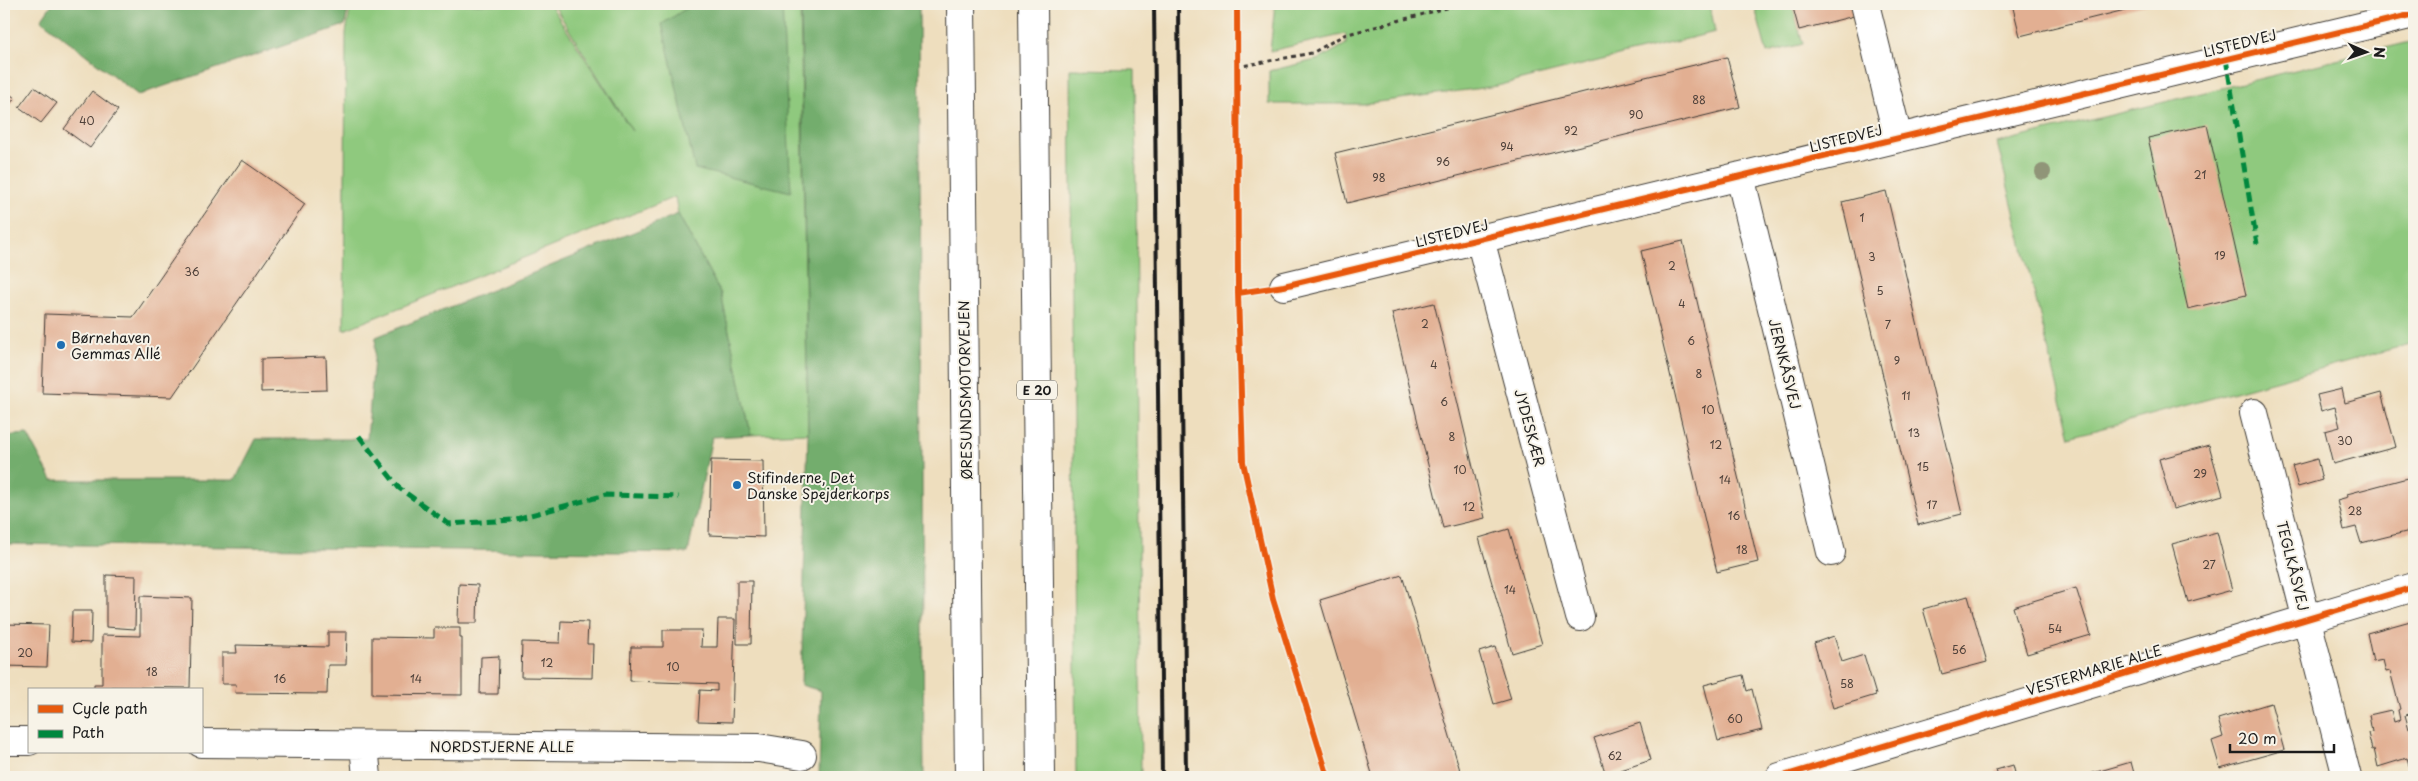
<svg xmlns="http://www.w3.org/2000/svg" width="2418" height="781" font-family="'Playpen Sans',sans-serif">
<rect width="100%" height="100%" fill="#f7f3e8"/>
<filter id="ink" filterUnits="userSpaceOnUse"><feTurbulence type="fractalNoise" baseFrequency=".02" numOctaves="2"/><feDisplacementMap in="SourceGraphic" scale="10" xChannelSelector="R" yChannelSelector="G"/><feConvolveMatrix kernelMatrix="1 2 1 2 8 2 1 2 1" color-interpolation-filters="sRGB"/></filter>
<filter id="wash" filterUnits="userSpaceOnUse"><feTurbulence type="fractalNoise" baseFrequency=".0096" numOctaves="4" result="noise"/><feDisplacementMap in="SourceGraphic" scale="20" xChannelSelector="R" yChannelSelector="G"/><feGaussianBlur stdDeviation="1.12" result="paint"/><feColorMatrix in="noise" values="0 0 0 0 0 0 0 0 0 0 0 0 0 0 0 0 0 1.4 0 .05"/><feComposite in="paint" operator="in"/></filter>
<g filter="url(#wash)">
<rect width="100%" height="100%" fill="#eedebe"/>
<path fill="#8fc97e" stroke="#56724d" d="M351,4H550L632,131L553,4H800L808,433L751,435L721,294L678,214L675,197L344,330L346,33Z
M1275,4H1710L1715,32L1497,86L1363,104H1269V71L1320,59L1346,44V34L1270,51Z
M1754,4H1792L1803,44L1767,53Z
M2414,41V343L2070,437L1997,143Z
M1070,69L1135,70L1141,777H1076Z"/>
<path fill="#73ad6d" stroke="#486444" d="M52,4H349L345,25L138,95L41,20Z
M693,4H782L791,192L695,169L662,24Z
M801,4H919L924,777H819L821,691L801,685L808,433Z
M678,214L721,294L751,435L712,437L688,553L4,544V436L27,434L52,480H235L256,439H367L376,337Z"/>
<g id="blocks">
<path fill="#e2af92" d="M1792,4H1851L1854,16L1799,30Z
M2012,4H2149L2020,36Z
M1727,57L1740,107L1347,203L1335,153Z
M34,87L57,103L41,123L19,107Z
M4,90L15,98L9,105L4,102Z
M92,91L118,110L90,148L64,129Z
M2207,125L2246,295L2188,309L2148,138Z
M242,160L305,204L172,397L42,393L45,314L133,317Z
M1886,191L1962,514L1918,525L1842,202Z
M1683,241L1758,562L1717,572L1641,251Z
M1434,303L1485,518L1443,528L1392,313Z
M326,357L327,390L261,392V359Z
M2342,389L2345,403L2381,393L2396,447L2333,464L2325,431L2340,427L2335,407L2321,411L2317,395Z
M2209,445L2223,495L2173,509L2159,459Z
M2317,459L2322,480L2298,487L2292,466Z
M711,460L763,461L764,537L709,535Z
M2411,477L2414,487V530L2361,543L2356,527L2344,530L2337,500L2348,497L2347,494Z
M1509,529L1542,644L1512,653L1479,538Z
M2217,532L2232,590L2188,602L2172,544Z
M106,575L136,576L135,629L106,627Z
M1402,575L1462,777H1373L1320,600Z
M737,581H752L751,644H737Z
M459,584L478,585L477,623H458Z
M2076,588L2091,635L2027,654L2013,607Z
M140,596L192,598L190,688L111,687V690H94V684H102V635L140,636Z
M1968,596L1987,662L1942,674L1923,609Z
M72,611H92L91,643L71,642Z
M718,619H735L732,722L698,721L700,690L717,691V684L630,681L631,647H663V630H702L701,647H717Z
M2414,620V713L2405,715L2409,729L2414,728V771L2411,772L2407,758L2378,767L2374,749L2372,750L2368,733L2372,732L2369,715L2391,710L2394,722L2400,720L2398,710L2400,709L2390,671L2386,672L2383,660L2373,662L2367,633Z
M561,621L588,622L587,644H593L592,678L521,677L522,642L560,643Z
M4,624L49,625L47,667L4,666Z
M434,628H460V638H462V695L372,694V637L434,638Z
M328,632H347L346,665H328L327,694L235,693L236,684H222V653H237L236,645L328,647Z
M1834,636L1842,662L1864,655L1876,695L1833,708L1814,643Z
M1495,647L1511,699L1494,704L1479,652Z
M499,656L498,694H480L481,657Z
M1743,675L1747,691L1752,689L1762,730L1718,741L1704,685Z
M2271,703L2284,750L2220,768L2212,741L2223,737L2218,719Z
M1640,723L1651,760L1606,775L1594,738Z
M2131,762L2135,777H2087L2086,775Z
M2013,765L2016,777H1998L1996,770Z"/>
</g>
</g>
<g filter="url(#ink)">
<use href="#blocks" fill-opacity="0" stroke="#3c3934" stroke-width="1"/>
<g fill="none" stroke-linecap="round" stroke-linejoin="round">
<defs>
<path id="minor" d="M1865,4L1898,138
M1740,176L1831,552
M1480,239L1580,617
M1284,286L2414,14
M2254,413L2347,777
M4,741H29
M201,743L759,748L802,755
M364,745L367,777
M1780,777L2414,587"/>
<path id="highway" d="M961,4L969,777
M1033,4L1041,777"/>
</defs>
<use href="#minor" stroke="#3c3934" stroke-width="30"/>
<use href="#highway" stroke="#3c3934" stroke-width="30"/>
<path stroke="#3c3934" stroke-width="3" stroke-dasharray="4 4" stroke-linecap="butt" d="M1237,67L1312,53L1344,35L1462,4"/>
<use href="#minor" stroke="#fff" stroke-width="28"/>
<use href="#highway" stroke="#fff" stroke-width="28"/>
<path stroke="#1c1c1c" stroke-width="4" d="M1154,4L1162,777
M1178,4L1186,777"/>
<path stroke="#00873e" stroke-width="5" stroke-dasharray="10 5" stroke-linecap="butt" d="M2226,59L2257,244
M359,436L399,488L449,524L512,520L606,495L679,497"/>
<defs>
<path id="cycleway" d="M1237,4L1238,293L1243,462L1273,599L1328,777
M1238,293L1284,286L2414,14
M1780,777L2414,587"/>
</defs>
<use href="#cycleway" stroke="#f7f3e8" stroke-width="9"/>
<use href="#cycleway" stroke="#e8590c" stroke-width="6"/>
</g>
<circle fill="#909578" cx="2043" cy="172" r="8"/>
</g>
<g fill="#1f6fb2" stroke="#f7f3e8" stroke-width="2">
<circle cx="61" cy="345" r="5"/>
<circle cx="737" cy="485" r="5"/>
</g>
<g text-anchor="middle" dominant-baseline="central" stroke-width="4" stroke-linejoin="round" paint-order="stroke">
<g font-size="11" fill="#4e413a">
<text x="1699" y="99">88</text>
<text x="1636" y="114">90</text>
<text x="87" y="120">40</text>
<text x="1571" y="130">92</text>
<text x="1507" y="146">94</text>
<text x="1443" y="161">96</text>
<text x="2200" y="174">21</text>
<text x="1379" y="177">98</text>
<text x="1862" y="217">1</text>
<text x="2220" y="255">19</text>
<text x="1872" y="256">3</text>
<text x="1672" y="265">2</text>
<text x="192" y="271">36</text>
<text x="1880" y="290">5</text>
<text x="1682" y="303">4</text>
<text x="1425" y="323">2</text>
<text x="1888" y="324">7</text>
<text x="1691" y="340">6</text>
<text x="1897" y="360">9</text>
<text x="1434" y="364">4</text>
<text x="1699" y="373">8</text>
<text x="1906" y="395">11</text>
<text x="1444" y="401">6</text>
<text x="1708" y="409">10</text>
<text x="1914" y="432">13</text>
<text x="1452" y="436">8</text>
<text x="2345" y="440">30</text>
<text x="1716" y="444">12</text>
<text x="1923" y="466">15</text>
<text x="1460" y="469">10</text>
<text x="2200" y="473">29</text>
<text x="1725" y="479">14</text>
<text x="1932" y="504">17</text>
<text x="1469" y="506">12</text>
<text x="2355" y="510">28</text>
<text x="1734" y="515">16</text>
<text x="1742" y="549">18</text>
<text x="2209" y="564">27</text>
<text x="1510" y="589">14</text>
<text x="2055" y="628">54</text>
<text x="1959" y="649">56</text>
<text x="25" y="652">20</text>
<text x="547" y="662">12</text>
<text x="673" y="666">10</text>
<text x="152" y="671">18</text>
<text x="280" y="678">16</text>
<text x="416" y="678">14</text>
<text x="1847" y="683">58</text>
<text x="1735" y="718">60</text>
<text x="1615" y="755">62</text>
</g>
<rect fill="#f7f3e8" stroke="#5e5c59" stroke-width="1" x="1017" y="380.5" width="40" height="19" rx="4"/>
<g font-size="12" font-weight="bold" fill="#1c1c1c">
<text x="1037" y="390">E 20</text>
</g>
<g font-size="14" fill="#1c1c1c" stroke="#f7f3e8">
<text transform="translate(2240 43) rotate(-14)">LISTEDVEJ</text>
<text transform="translate(1846 138) rotate(-14)">LISTEDVEJ</text>
<text transform="translate(1452 233) rotate(-14)">LISTEDVEJ</text>
<text transform="translate(1785 364) rotate(76)">JERNKÅSVEJ</text>
<text transform="translate(965 390) rotate(-91)">ØRESUNDSMOTORVEJEN</text>
<text transform="translate(1530 428) rotate(75)">JYDESKÆR</text>
<text transform="translate(2293 566) rotate(76)">TEGLKÅSVEJ</text>
<text transform="translate(2094 670) rotate(-17)">VESTERMARIE ALLE</text>
<text x="502" y="746">NORDSTJERNE ALLE</text>
</g>
<g font-size="14" fill="#1c1c1c" stroke="#f7f3e8" text-anchor="start">
<text x="71" y="337">Børnehaven<tspan x="71" dy="16">Gemmas Allé</tspan></text>
<text x="747" y="477">Stifinderne, Det<tspan x="747" dy="16">Danske Spejderkorps</tspan></text>
</g>
</g>
<rect width="2418" height="781" fill="none" stroke="#f7f3e8" stroke-width="20"/>
<rect x="28" y="688" width="175" height="65" fill="#f7f3e8" stroke="#9f9d96"/>
<rect x="38" y="705" width="25" height="8" fill="#e8590c" stroke="#9f9d96"/>
<text x="72" y="714" font-size="15" fill="#1c1c1c">Cycle path</text>
<rect x="38" y="730" width="25" height="8" fill="#00873e" stroke="#9f9d96"/>
<text x="72" y="738" font-size="15" fill="#1c1c1c">Path</text>
<g transform="translate(2366 52) rotate(92)" stroke="#f7f3e8" stroke-width="4" paint-order="stroke">
<path d="M0-4L9 19L0 12L-9 19Z" fill="#1c1c1c"/>
<text y="-8" font-size="14" font-weight="bold" text-anchor="middle" fill="#1c1c1c">N</text>
</g>
<path d="M2230 744v8h104v-8" fill="none" stroke="#1c1c1c" stroke-width="2.5"/>
<text x="2238" y="744" font-size="15" fill="#1c1c1c" stroke="#f7f3e8" stroke-width="4" paint-order="stroke">20 m</text>
</svg>
